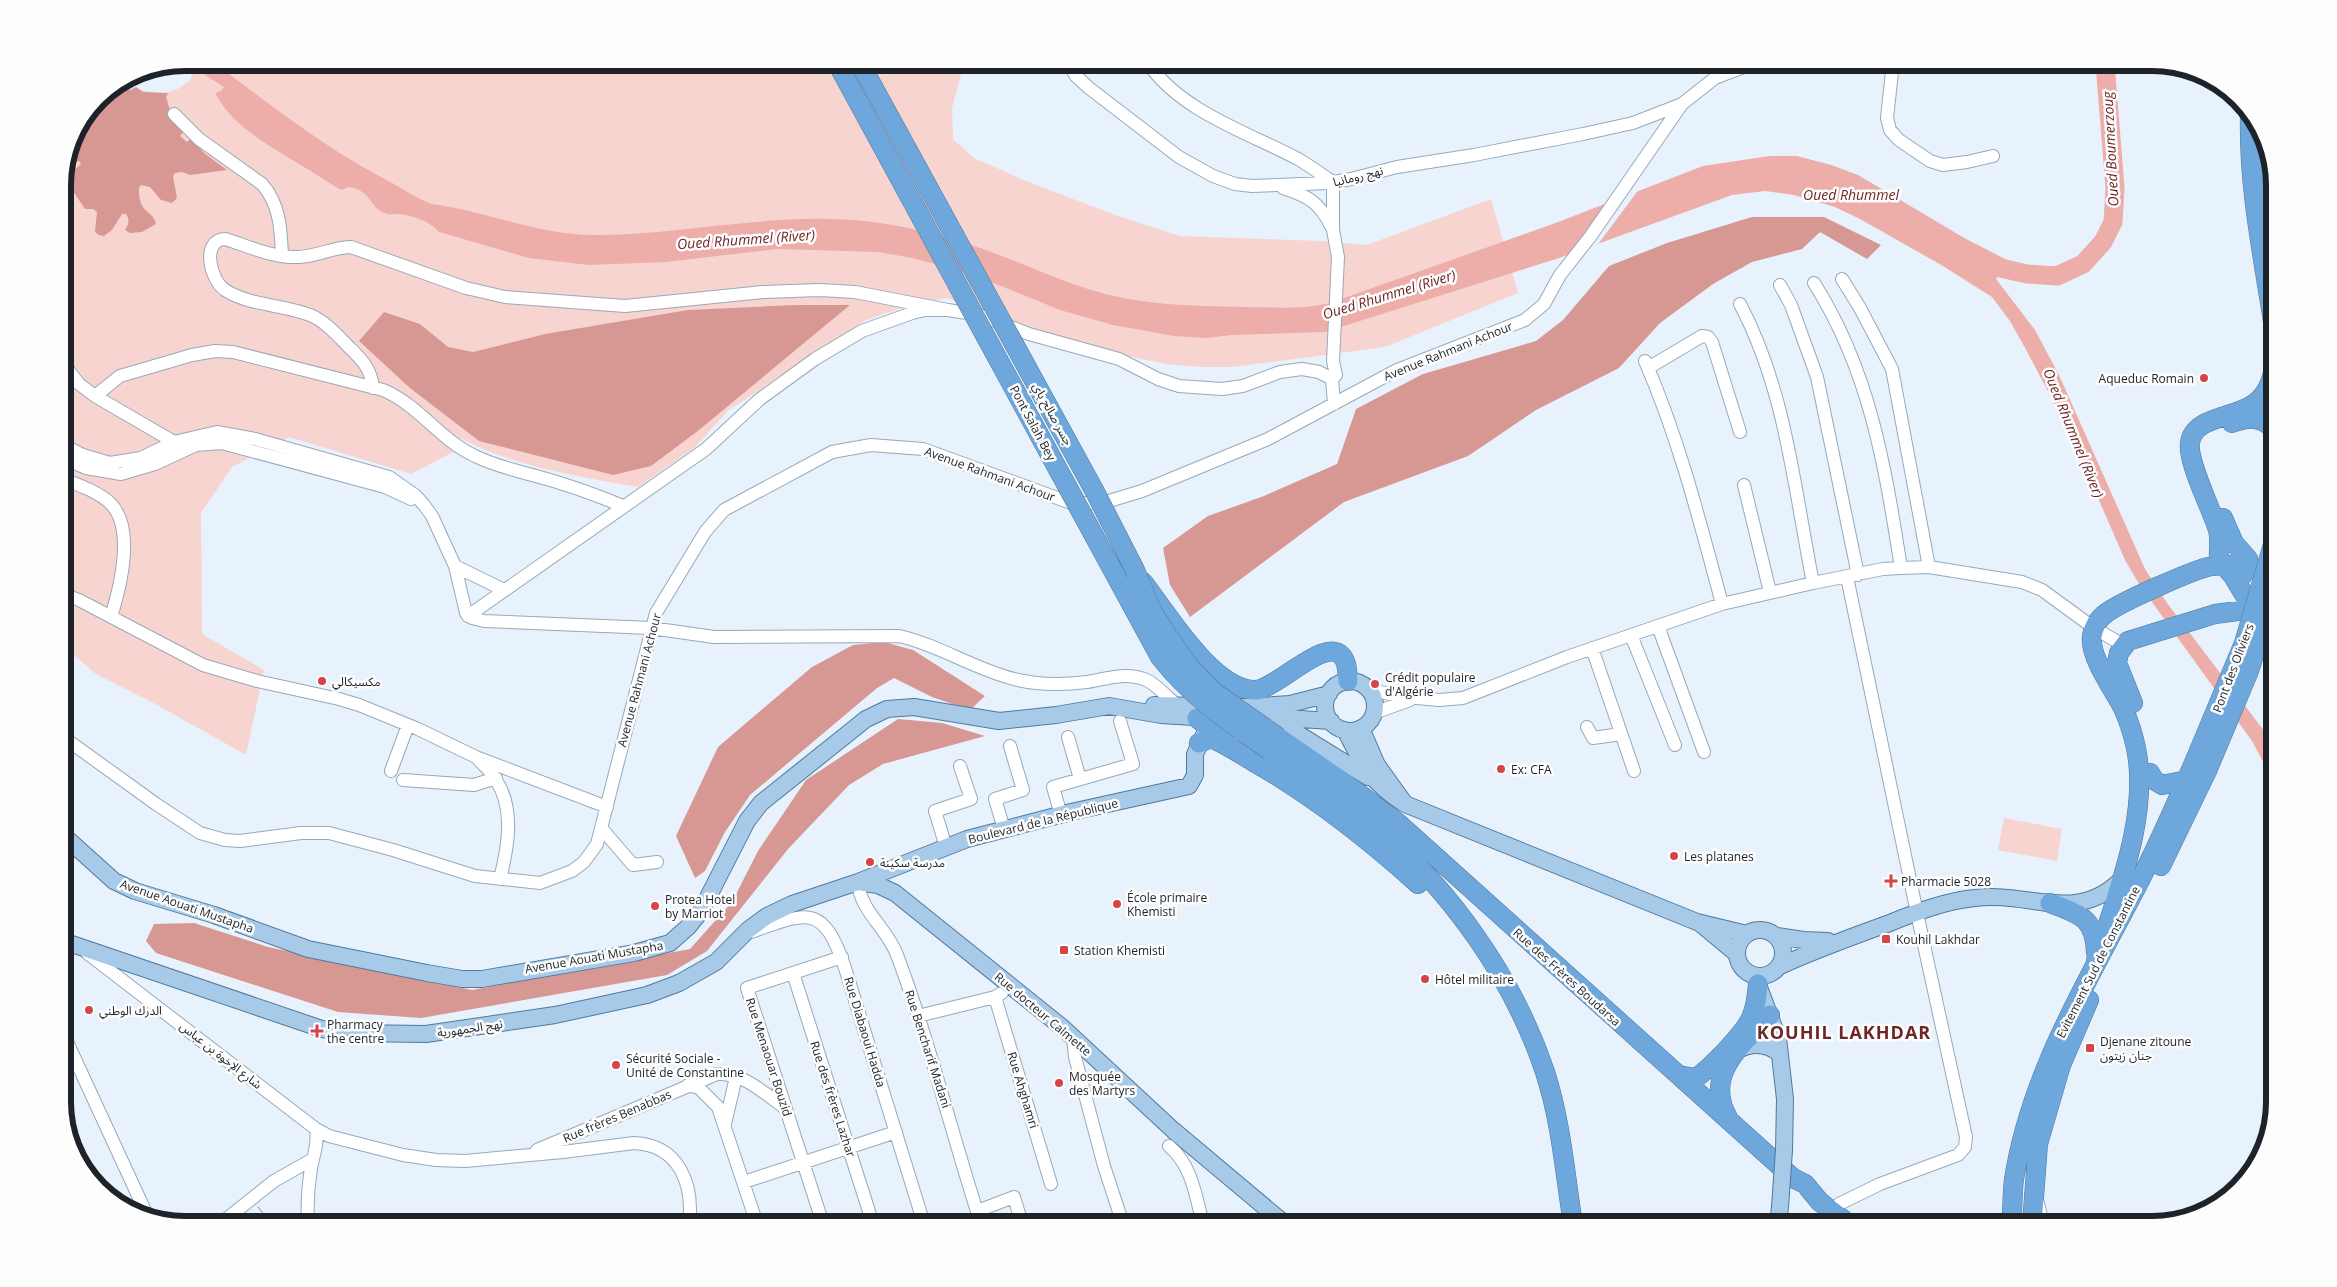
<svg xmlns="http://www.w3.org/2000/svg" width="2337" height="1287" font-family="'Open Sans','Noto Sans Arabic',sans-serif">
<rect width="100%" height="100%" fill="#e7f2fc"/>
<path fill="#f8d4d1" d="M194,63H964L952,108L953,139L974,158L1026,181L1115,215L1180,236L1322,241L1367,245L1491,199L1518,293L1385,347L1233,367H1200L1166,364L1127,356L1021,325L947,298L901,308L866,320L729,410L695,447L638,487C584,478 508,465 461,438L455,451L411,474L289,437L232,467L201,513L202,634L264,670L246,755L157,705L96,674L63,646V178L72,138L99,98L109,96L120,89L130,90L136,87C155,97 175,95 191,79Z
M2004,818L2062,829L2057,861L1998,850Z"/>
<path fill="#d79893" d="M136,87L143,92L168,93L166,97L172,117L184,131L180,136L187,142L191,138L204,153L227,170L190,175L182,172L175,173L173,176L177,198L172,203L161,200L150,187L141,185L139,188C138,215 153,209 156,224L142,232L130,233L125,230C129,224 130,220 126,214H122L112,230L104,236L99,235L95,232L97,212L93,209H85L65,179L81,164L79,161L72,163L68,158L72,138L99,98L109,96L120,89L130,90Z
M1752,217H1824L1881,245L1867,259L1820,232L1802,249L1752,262L1713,284L1660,323L1619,368L1536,410L1468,456L1344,502L1190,617L1170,585L1163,548L1208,516L1264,496L1337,464L1356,409L1423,374L1536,341L1563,320L1609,266L1667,243Z
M797,305H850L699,430L651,466L613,475L479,441L410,388L359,341L384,312L420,324L448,347L473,352L545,334L688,310Z
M884,642L913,650L985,696L970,710L932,697L894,678L877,688L750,795L725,832L705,871L695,878L676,836L718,747L812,667L853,645Z
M898,719L942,723L985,736L883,764L849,785L788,849L707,951L667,975L421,1018L338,1012L156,953L146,941L154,924L194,923L268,947L472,990L690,949L732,902L758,851L806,780Z"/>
<path fill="#edada8" d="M202,63L216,64C274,108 329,151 394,184C407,191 417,199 432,204C486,211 538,235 594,235C688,235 779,210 873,222C917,228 961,240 1002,256C1031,267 1059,280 1088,289C1138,305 1191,306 1243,307C1272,307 1301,310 1330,303L1553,224L1703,166L1770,156H1797L1831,165L1858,175L1966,239L2015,264L2011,276L2001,273L1996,279L2035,330L2059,375L2145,569L2167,603L2274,744V782L2252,741L2139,584L2125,560L2068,429L2024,346L2010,321L1992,297L1943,266L1860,219L1835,207L1794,195L1765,191L1732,195L1556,259L1325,332L1232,335L1206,338L1174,336L1113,325L1060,310L969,273L912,258L878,252L777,249L666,262L589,265L529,258L439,232C430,221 412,215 397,214C393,214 388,215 385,213C369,208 371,190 349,187L341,190C327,182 313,172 299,164C267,144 233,127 215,93L221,91L224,87L205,75Z"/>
<path fill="#e7f2fc" d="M1640,188L1596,247L1568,257L1610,200Z"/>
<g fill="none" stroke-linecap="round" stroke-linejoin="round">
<path stroke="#edada8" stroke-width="19" d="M1987,265L2027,274L2057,276L2083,264L2103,242L2113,222L2115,188L2105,63"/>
<defs>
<path id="minor" d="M1068,63L1076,76L1089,88L1179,157L1213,176L1235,184L1252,186L1328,183L1351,179L1397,167L1474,155L1583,134L1633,123L1682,104
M1148,63C1180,111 1249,133 1298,159C1310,166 1322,175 1333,182V230L1338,257L1333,361L1336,375L1332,379L1334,404
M1893,63L1887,118L1890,130L1899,140L1930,161L1943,165L1967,162L1993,156
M174,114L199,139L262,184C280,204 281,230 282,256
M1283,188C1308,196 1319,202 1331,226
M1842,279L1860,308L1892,369L1929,567
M1814,283C1870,371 1885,466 1901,568
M1780,285L1791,305L1817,377L1858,575
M1740,304C1786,391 1794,488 1813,583
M63,357L69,371L79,384L95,396L174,442
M1645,361C1679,439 1700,522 1722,604
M1648,368L1702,336L1708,337L1712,342L1740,432
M373,388C371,368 362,360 348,346C337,335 325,321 310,315C282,304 250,306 225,290C210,280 201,240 225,239C248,246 273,258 297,257C316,257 333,247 351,247L466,288L505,297L625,306L763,292L820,290L855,292L948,310
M95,396L120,376L192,355L215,351L233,352L383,390C419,405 440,440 475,456C495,466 515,470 536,476C566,484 594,494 623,506
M63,445L83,455L110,463L141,458L174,442L217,432L255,439L389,477L416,496L424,505L432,516L455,566L504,590
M63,458L86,468L121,474L155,464L196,445L222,443L385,487L411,499
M63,479C79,485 99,492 111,504C135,529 120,588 111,617
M1744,485L1770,592
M455,566L466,613L472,618L484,621L651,628L714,637L899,636C939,645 974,669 1014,679C1037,685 1063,685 1087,682C1105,679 1125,672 1144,679C1158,684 1167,699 1180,707
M63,594L79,600L203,665L257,681L339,699L359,705L418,729L476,757L607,807
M468,616L706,449L760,399L815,359L862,331L912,313L925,310H948L980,315L1029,334L1119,359L1158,379L1179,386L1222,389L1243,386L1280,372L1302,369L1319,372L1332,379
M1658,626L1704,752
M1631,635L1675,745
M1592,648L1634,771
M1370,690L1405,697L1439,700L1463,698L1567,657L1722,604L1813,583L1883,569L1901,568L1929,567L2022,582L2042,590L2094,628L2123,645
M1374,713L1410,700
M1587,727L1593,738L1621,734
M63,737L156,804L200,833L225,840L240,841L301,833H329L393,850L475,876L540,883L572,871L584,862L597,844L656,613L705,532L724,510L832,452L871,445L923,449L1071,503H1094L1109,501L1142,491L1268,439L1397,370L1525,320L1544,304L1560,275L1590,237L1682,104L1715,78L1744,67L1774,63
M1068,737L1080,779
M478,759C484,766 492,772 496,780C515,809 508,847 500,879
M391,771L408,725
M403,780L474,785L496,778
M1061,815L1053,787L1133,764L1120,721
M602,829L633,865L657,862
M1004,829L995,799L1023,790L1010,746
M946,847L935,811L971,799L960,766
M858,882C860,911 887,928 897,955C930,1043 952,1135 981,1224
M751,932C808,912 823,903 845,968L924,1224
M87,953L316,1129L329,1136L403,1155L436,1160L465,1161L563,1152L634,1143C679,1145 694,1184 689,1224
M793,973L873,1224
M995,997L1051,1184
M918,1016L995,997L1002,993
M63,1033L147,1215
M1073,1037L1075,1057L1104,1166L1123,1224
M688,1085L699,1088L718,1107L757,1224
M725,1124L736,1077
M1169,1146C1192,1165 1196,1197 1203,1224
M537,1150L717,1074C743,1072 765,1094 785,1108
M744,1182L896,1132
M2038,1203L2043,1224
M1839,1204L1880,1184L1958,1155L1965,1147L1966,1137L1917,913L1847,577
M977,1211L1014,1197L1022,1224
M220,1224L274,1181L313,1159
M308,1224C307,1206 308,1187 311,1168C314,1154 318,1144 316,1129
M823,1224L747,988L842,957"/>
<path id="major" d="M1325 706a25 25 0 1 1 50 0a25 25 0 1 1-50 0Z
M1154,705L1246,707L1290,704L1329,694
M1244,719L1270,717L1331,721
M1274,719L1368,777
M1345,730C1363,765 1370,782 1405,804L1377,765L1361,728
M1405,804L1697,922L1747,934
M63,835L114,881L135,891L214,915L308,949L427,973L462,979H482L634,953L670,943L688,927L701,911L747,821L761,803L866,719L887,709L914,707L999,721L1056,715L1109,706L1161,715L1210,718
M858,882L878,885L895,893L1063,1028L1173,1130L1285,1224
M1701,924L1737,954
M1737 953a23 23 0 1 1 46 0a23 23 0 1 1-46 0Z
M1777,936L1803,940L1828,941
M63,941L322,1029L351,1033L426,1034L555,1015L647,995L679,983L716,962L748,930L767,916L792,904L858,882L967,839L1071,812L1189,786L1195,775V754L1205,733
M1780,966C1815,950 1851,937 1887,924C1915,913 1944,901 1975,898C2028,891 2075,924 2120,881
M1757,982L1778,1038L1785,1099L1784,1150
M1738,1050C1753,1042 1767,1043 1780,1054
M1778,1224L1780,1207"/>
<path id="highway" d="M2250,114C2248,186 2263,256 2274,328
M2268,159L2274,211
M2232,423C2248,417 2262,416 2274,430
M2223,518L2234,543L2248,559L2247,566L2243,575
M1143,582C1167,613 1213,690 1255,690C1277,690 1329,631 1344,659C1348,665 1347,674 1348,681
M2253,609L2233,576L2219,560C2218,550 2221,541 2218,530C2212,510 2187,462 2190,443C2193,416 2237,418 2255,403C2266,395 2272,381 2274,367
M2133,703L2117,663L2119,653L2128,641L2215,614L2253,609L2268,610
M1197,718L1226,742
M1278,737L1353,789L1398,823L1793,1178L1805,1184L1820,1202L1849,1224
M1199,743L1211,738C1225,744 1239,753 1252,761C1312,795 1367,838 1418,884
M1269,750C1305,776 1343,800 1377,828C1451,890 1514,979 1545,1072C1561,1121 1565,1174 1573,1224
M2150,773L2154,780L2162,785L2187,780
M2161,866L2207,771
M2050,903C2080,915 2095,917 2096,953
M2096,961C2116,896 2150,816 2136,748C2133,734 2129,721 2123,708C2114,690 2089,657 2092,636C2093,628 2098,619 2105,614C2118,603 2195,569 2212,566C2234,563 2254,566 2274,575
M1678,1075L1696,1078C1711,1067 1743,1035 1751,1018C1756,1007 1757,996 1758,984
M1728,1118C1703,1074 1742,1045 1770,1015
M2011,1224C2013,1210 2012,1194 2014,1179C2031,1072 2087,983 2136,888C2157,848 2175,806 2193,765
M2032,1224L2038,1144L2061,1065L2089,1000"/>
</defs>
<use href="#minor" stroke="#98a9b8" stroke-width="14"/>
<use href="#major" stroke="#51799d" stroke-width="18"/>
<use href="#highway" stroke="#51799d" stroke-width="20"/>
<use href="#minor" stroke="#fff" stroke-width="12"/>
<use href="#major" stroke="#a7cae9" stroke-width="16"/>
<use href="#highway" stroke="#6da7db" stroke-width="19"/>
<path stroke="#838b93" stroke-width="1" d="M258,1207L272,1224
M248,1215L256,1224"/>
<defs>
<path id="major-bridge" d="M1780,1207L1784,1150"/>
<path id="highway-bridge" d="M837,63L1160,657C1190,696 1229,722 1269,750
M860,63L1094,490L1135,570L1153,613L1167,635L1189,666L1214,692L1278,737
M2193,765L2244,643L2274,541
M2207,771L2249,671L2274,593"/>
</defs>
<use href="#major-bridge" stroke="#51799d" stroke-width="18" stroke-linecap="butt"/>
<use href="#highway-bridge" stroke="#51799d" stroke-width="20" stroke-linecap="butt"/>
<use href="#major-bridge" stroke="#a7cae9" stroke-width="16"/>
<use href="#highway-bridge" stroke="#6da7db" stroke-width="19"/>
</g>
<g fill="#d54548" stroke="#fdfdfd" stroke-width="2">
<circle cx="2204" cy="378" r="5"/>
<circle cx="322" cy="681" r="5"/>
<circle cx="1375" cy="684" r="5"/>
<circle cx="1501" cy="769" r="5"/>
<circle cx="1674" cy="856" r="5"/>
<circle cx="870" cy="862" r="5"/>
<path d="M1888.5 873.5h5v5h5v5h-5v5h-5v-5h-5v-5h5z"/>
<circle cx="1117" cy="904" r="5"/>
<circle cx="655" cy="906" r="5"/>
<rect x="1881" y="934" width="10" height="10" rx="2.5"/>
<rect x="1059" y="945" width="10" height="10" rx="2.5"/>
<circle cx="1425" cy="979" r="5"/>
<circle cx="89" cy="1010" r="5"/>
<path d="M314.5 1023.5h5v5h5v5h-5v5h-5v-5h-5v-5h5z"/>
<rect x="2085" y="1043" width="10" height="10" rx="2.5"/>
<circle cx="616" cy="1065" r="5"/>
<circle cx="1059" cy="1083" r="5"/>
</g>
<g text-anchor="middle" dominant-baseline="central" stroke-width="5" stroke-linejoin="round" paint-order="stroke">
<g font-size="12" fill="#1d2329" stroke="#fdfdfd">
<text transform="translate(1358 176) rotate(-14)">نهج رومانيا</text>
<text transform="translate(1448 351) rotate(-22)">Avenue Rahmani Achour</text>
<text transform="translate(1053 414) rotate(61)">جسر صالح باي</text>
<text transform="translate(1033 423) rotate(62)">Pont Salah Bey</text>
<text transform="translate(990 474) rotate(20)">Avenue Rahmani Achour</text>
<text transform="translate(2233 668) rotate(-69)">Pont des Oliviers</text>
<text transform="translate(639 680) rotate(-75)">Avenue Rahmani Achour</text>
<text transform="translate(1043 821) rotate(-14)">Boulevard de la République</text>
<text transform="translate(187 906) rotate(19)">Avenue Aouati Mustapha</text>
<text transform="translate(594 957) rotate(-10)">Avenue Aouati Mustapha</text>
<text transform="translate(2098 962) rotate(-63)">Evitement Sud de Constantine</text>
<text transform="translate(1567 977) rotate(42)">Rue des Frères Boudarsa</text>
<text transform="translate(1043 1014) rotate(40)">Rue docteur Calmette</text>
<text transform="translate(470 1028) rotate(-8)">نهج الجمهورية</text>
<text transform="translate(865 1032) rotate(73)">Rue Diabaoui Hadda</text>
<text transform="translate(928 1049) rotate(72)">Rue Bencharif Madani</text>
<text transform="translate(221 1055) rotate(38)">شارع الإخوة بن عباس</text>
<text transform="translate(769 1057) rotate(72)">Rue Menaouar Bouzid</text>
<text transform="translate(1023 1090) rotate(73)">Rue Ahghamri</text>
<text transform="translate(833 1099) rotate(72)">Rue des frères Lazhar</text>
<text transform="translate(617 1116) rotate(-23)">Rue frères Benabbas</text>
</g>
<g font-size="12" fill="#1d2329" stroke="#fdfdfd" text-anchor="start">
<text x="2194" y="378" text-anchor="end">Aqueduc Romain</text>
<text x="1385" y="677">Crédit populaire<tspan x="1385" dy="14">d'Algérie</tspan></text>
<text x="332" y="681">مكسيكالي</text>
<text x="1511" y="769">Ex: CFA</text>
<text x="1684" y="856">Les platanes</text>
<text x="880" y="862">مدرسة سكينة</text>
<text x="1901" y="881">Pharmacie 5028</text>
<text x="1127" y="897">École primaire<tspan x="1127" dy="14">Khemisti</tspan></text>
<text x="665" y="899">Protea Hotel<tspan x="665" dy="14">by Marriot</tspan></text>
<text x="1896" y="939">Kouhil Lakhdar</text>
<text x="1074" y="950">Station Khemisti</text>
<text x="1435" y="979">Hôtel militaire</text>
<text x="99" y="1010">الدرك الوطني</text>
<text x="327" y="1024">Pharmacy<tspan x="327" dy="14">the centre</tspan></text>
<text x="2100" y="1041">Djenane zitoune<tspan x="2100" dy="14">جنان زيتون</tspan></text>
<text x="626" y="1058">Sécurité Sociale -<tspan x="626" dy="14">Unité de Constantine</tspan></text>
<text x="1069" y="1076">Mosquée<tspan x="1069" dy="14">des Martyrs</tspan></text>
</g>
<g font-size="14" font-style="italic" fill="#6f2425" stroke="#fdfdfd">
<text transform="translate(2110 149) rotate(-93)">Oued Boumerzoug</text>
<text x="1851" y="194">Oued Rhummel</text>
<text transform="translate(746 239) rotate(-4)">Oued Rhummel (River)</text>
<text transform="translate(1389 294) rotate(-17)">Oued Rhummel (River)</text>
<text transform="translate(2074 433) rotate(68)">Oued Rhummel (River)</text>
</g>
<g font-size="18" font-weight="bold" letter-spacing="1" fill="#6c2726" stroke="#fdfdfd">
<text x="1844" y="1032">KOUHIL LAKHDAR</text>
</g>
</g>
<path d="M0 0H2337V1287H0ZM185 71H2152A114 114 0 0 1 2266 185V1102A114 114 0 0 1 2152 1216H185A114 114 0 0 1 71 1102V185A114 114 0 0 1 185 71Z" fill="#fdfdfd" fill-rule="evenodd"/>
<path fill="none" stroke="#1d2329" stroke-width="6" d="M185 71H2152A114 114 0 0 1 2266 185V1102A114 114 0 0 1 2152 1216H185A114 114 0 0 1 71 1102V185A114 114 0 0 1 185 71Z"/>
</svg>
